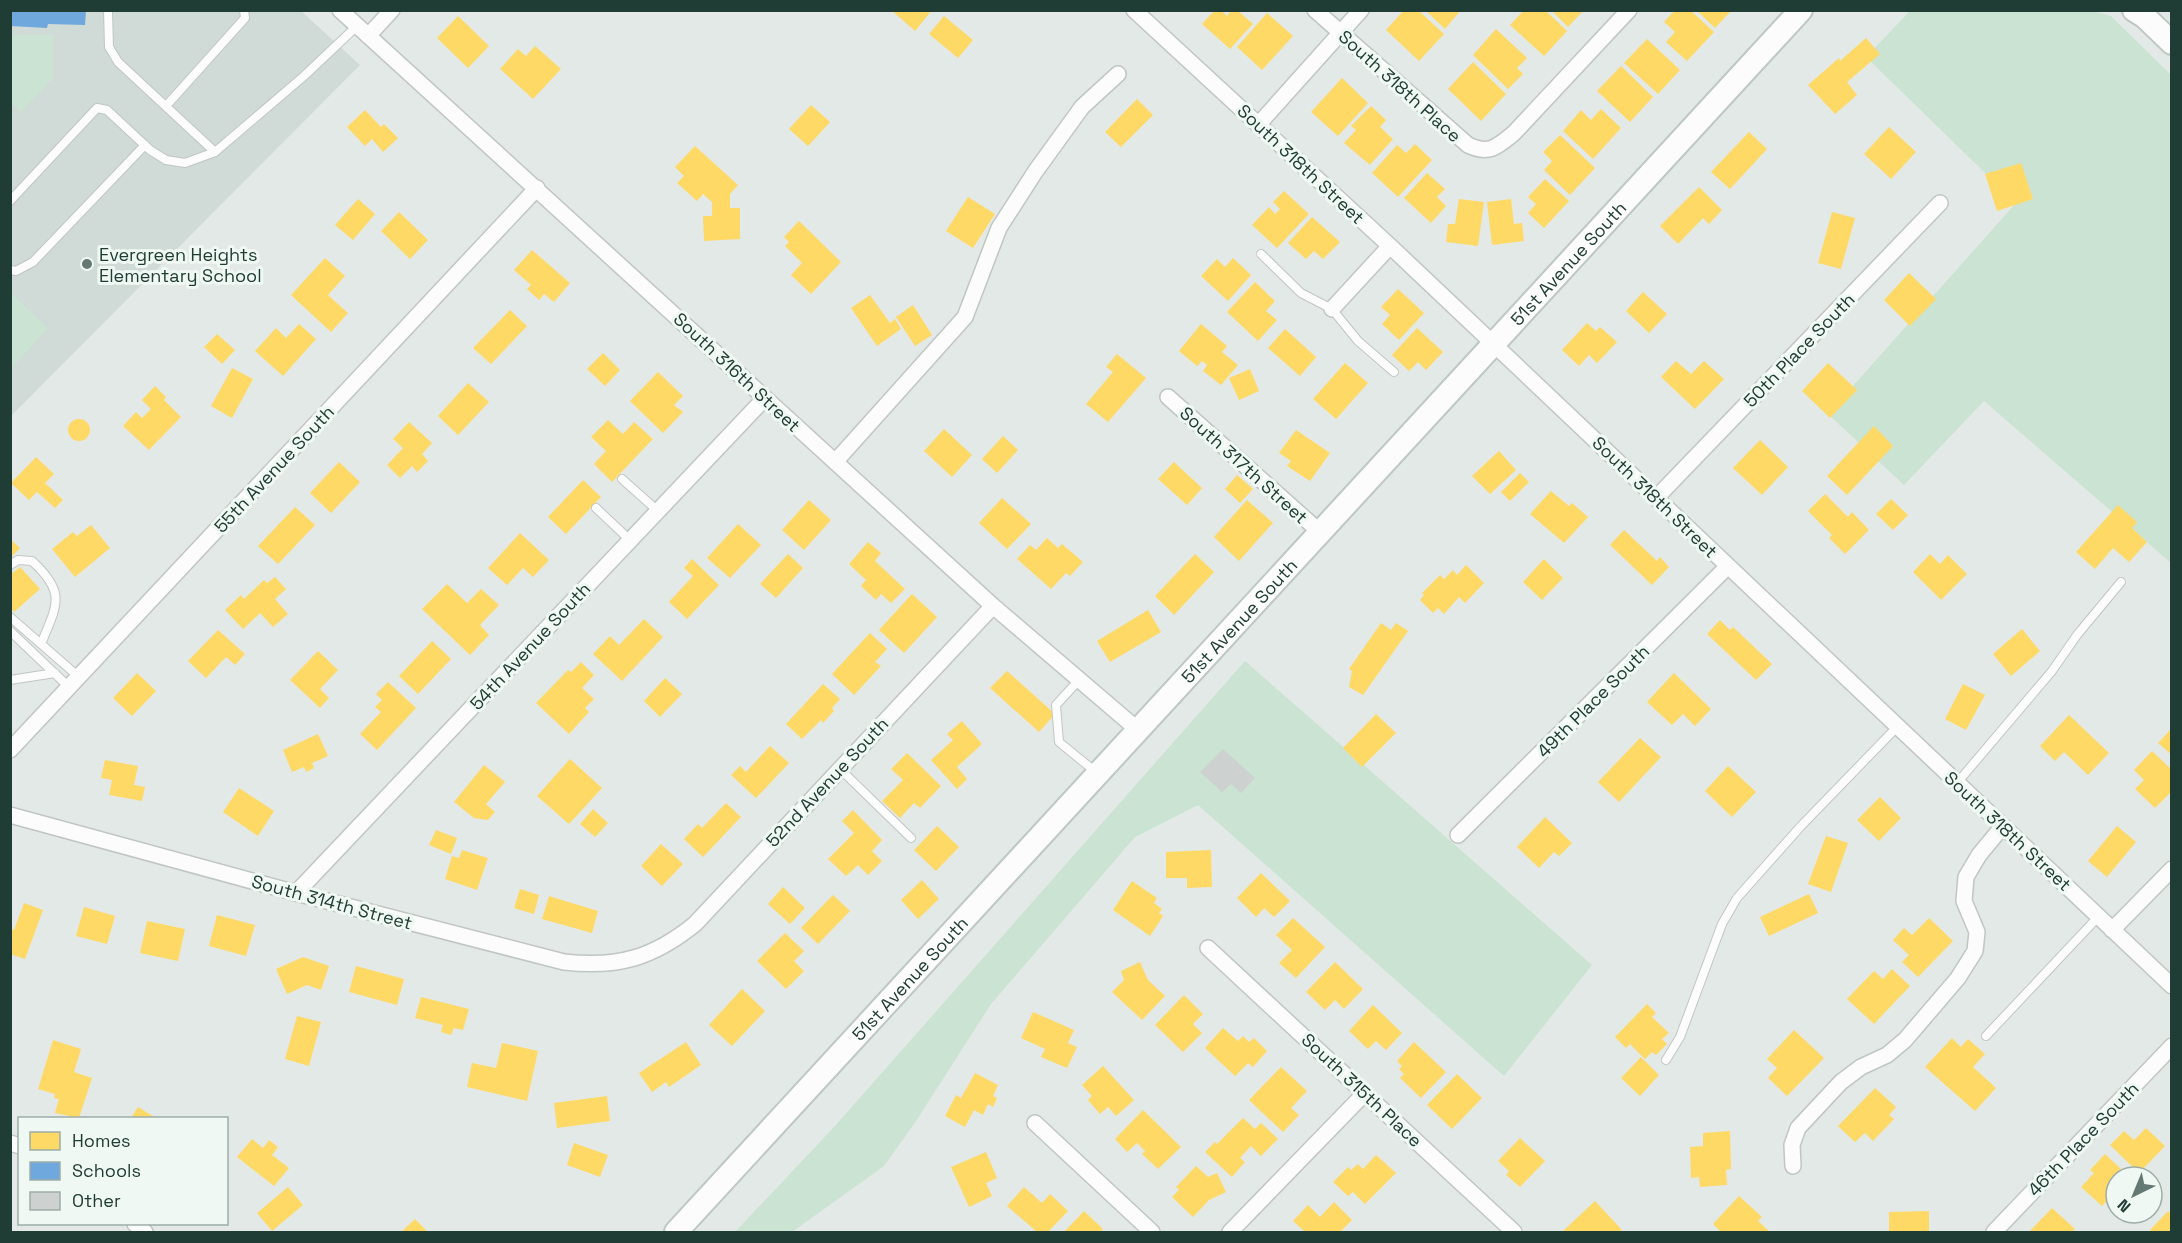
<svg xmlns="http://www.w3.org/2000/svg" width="2182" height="1243" font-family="'Space Grotesk',sans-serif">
<rect width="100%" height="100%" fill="#e3e9e6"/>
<path fill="#d0dad6" d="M11,11H301L360,65L11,416Z"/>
<path fill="#cbe3d2" d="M2088,10L2111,16L2171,75V563L1984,401L1904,485L1828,414L2016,203L1866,57L1910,11Z
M10,35H53V78L21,112L11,103Z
M11,293L48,328L11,369H10Z
M1245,661L1592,965L1504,1076L1198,805L1135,837L991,1004L916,1121L884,1166L792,1232H735L835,1126Z"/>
<path fill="#ffd966" d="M891,10H932L915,31Z
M1215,10H1221L1227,16L1231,10H1237L1253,24L1230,49L1202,24Z
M1404,10H1418L1444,34L1419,61L1386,30Z
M1425,10H1461L1445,29Z
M1524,10H1545L1567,31L1544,56L1510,25Z
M1551,10H1584L1568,27Z
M1675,10H1690L1714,32L1687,61L1666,42L1675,32L1664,22Z
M1696,10H1732L1715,28Z
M1267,13L1293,36L1262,70L1237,47Z
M458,16L489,46L468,68L437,38Z
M944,16L973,40L958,58L929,34Z
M1496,29L1527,58L1517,68L1523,74L1508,89L1473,55Z
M1866,38L1880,54L1847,82L1857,95L1835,114L1808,85L1839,58L1840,61Z
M1647,39L1680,70L1658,94L1624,63Z
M535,46L561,69L533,99L500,69L518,49L526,56Z
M1473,62L1506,94L1481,121L1448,89Z
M1621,66L1653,97L1630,122L1597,91Z
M1342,78L1368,103L1338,136L1311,112Z
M1137,99L1153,115L1121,147L1105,132Z
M811,105L830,122L808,146L789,129Z
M1371,106L1386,120L1380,127L1393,139L1370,165L1344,143L1356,130L1351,126Z
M1601,109L1621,128L1593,159L1563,131L1581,110L1591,120Z
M365,110L381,127L384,124L398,138L383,152L372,139L365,146L347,127Z
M1889,127L1916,152L1891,179L1864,154Z
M1749,132L1767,149L1730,189L1711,172Z
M1560,135L1595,168L1570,195L1544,170L1552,161L1543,152Z
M1415,144L1432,160L1398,197L1372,173L1397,145L1406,153Z
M695,146L738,185L730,194V208H740V239L704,241L703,216H712V202L703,194L697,201L677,183L684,176L675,167Z
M2021,163L2033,199L1997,211L1985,174Z
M1427,173L1445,189L1437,197L1446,206L1431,223L1404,198Z
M1545,179L1569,201L1544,228L1528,213L1536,204L1528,197Z
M1699,187L1722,210L1709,224L1703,218L1678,244L1660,226Z
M1284,191L1309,214L1277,248L1252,225L1269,207L1275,214L1280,209L1273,202Z
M968,197L995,214L973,248L946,231Z
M358,199L375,214L353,240L335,225Z
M1459,199L1484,202L1478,246L1446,242L1448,224H1455Z
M1511,199L1514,224L1522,223L1524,241L1492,245L1487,202Z
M399,212L428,240L410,259L381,231Z
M1832,212L1855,218L1841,269L1818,263Z
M1312,217L1340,242L1323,259L1314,251L1306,259L1288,243Z
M799,221L841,262L811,294L791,275L802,263L785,246L789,242L784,237Z
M532,250L570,283L554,302L544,294L539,300L527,289L531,285L514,270Z
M325,258L345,276L328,295L348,313L331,332L291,295Z
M1233,258L1251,275L1228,301L1201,276L1217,259L1225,267Z
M1909,273L1936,299L1910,326L1884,300Z
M1255,282L1275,301L1266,311L1277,320L1258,341L1227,312Z
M1398,289L1424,313L1399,340L1382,324L1390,315L1381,307Z
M1643,292L1667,314L1649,333L1626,311Z
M870,295L890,323L895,319L901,329L877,346L851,308Z
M913,305L932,335L915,346L896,317Z
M510,310L527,326L491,364L473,348Z
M1587,323L1596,331L1600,327L1617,342L1597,363L1589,355L1579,366L1562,350Z
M299,324L316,339L283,376L255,351L276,328L286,338Z
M1201,324L1227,346L1222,352L1238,365L1221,385L1203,371L1207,365L1202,361L1197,366L1179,351Z
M1417,328L1443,352L1426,370L1418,362L1409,371L1392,355Z
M1285,329L1316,357L1300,376L1268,348Z
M217,334L235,350L222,364L204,347Z
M603,353L620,370L605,386L587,369Z
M1117,354L1146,378L1108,422L1086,404L1113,372L1106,367Z
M1676,361L1691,374L1704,361L1724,379L1695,409L1661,377Z
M1345,363L1368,383L1336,419L1313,399Z
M1828,363L1857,390L1830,418L1802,391Z
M232,368L253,379L232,418L211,406Z
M1250,369L1259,391L1239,400L1229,378Z
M658,372L683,396L674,405L683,412L663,433L630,401Z
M468,383L489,402L458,435L438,416Z
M155,386L166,397L164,400L181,417L149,450L123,426L136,412L142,418L151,409L142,400Z
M68 430a11 11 0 1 1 22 0a11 11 0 1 1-22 0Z
M608,420L623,434L634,422L653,439L612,482L594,464L606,451L591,437Z
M409,422L432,443L422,454L428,461L417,472L412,466L400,478L387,465L403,448L393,439Z
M1874,426L1893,446L1847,495L1827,476Z
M944,429L972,455L952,477L924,451Z
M1296,430L1330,453L1310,481L1287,466L1291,461L1279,453Z
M1003,436L1018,450L997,473L982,459Z
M1760,440L1788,467L1762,495L1733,468Z
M1499,451L1516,470L1490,494L1472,476Z
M36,457L54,474L45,483L63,500L55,508L37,492L29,500L11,483Z
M339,462L360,482L331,513L310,493Z
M1174,462L1202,488L1187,505L1158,479Z
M1520,473L1529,482L1510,501L1501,492Z
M1237,475L1253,489L1240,503L1225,489Z
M583,480L601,497L566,534L548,517Z
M1551,491L1569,506L1572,503L1588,517L1564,543L1530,514Z
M1825,494L1848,517L1852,512L1869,530L1845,554L1829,538L1832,535L1808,511Z
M1002,498L1031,524L1007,549L979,523Z
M1891,499L1908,515L1893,530L1876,514Z
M809,500L831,520L804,550L782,530Z
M1247,500L1273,523L1239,561L1214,537Z
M2118,505L2137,522L2132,528L2147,542L2129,562L2113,548L2095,569L2076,552Z
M295,507L315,525L278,564L258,546Z
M738,524L761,545L730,578L707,558Z
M91,525L110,548L75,577L52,549L73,532L77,536Z
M1624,530L1657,561L1660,557L1669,567L1652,585L1610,545Z
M520,533L549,560L533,577L523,568L507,585L488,568Z
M1047,538L1058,548L1062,544L1083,562L1070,576L1066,573L1051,589L1017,559L1030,545L1036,550Z
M10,539L20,548L10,558Z
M868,542L881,553L875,561L905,589L891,603L881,594L876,600L861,586L866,580L849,564Z
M788,554L803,568L776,598L760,584Z
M1195,554L1214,572L1174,615L1155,596Z
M1930,554L1940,564L1948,555L1967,574L1941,600L1913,572Z
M692,559L719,585L687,619L669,602L693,576L684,568Z
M1544,559L1563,578L1542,600L1523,582Z
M1466,565L1484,583L1465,603L1459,597L1444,614L1438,608L1433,613L1420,600L1424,595L1422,593L1440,575L1444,579L1453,570L1457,575Z
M20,567L40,589L14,612L10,607V575Z
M275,577L286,589L275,599L288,614L273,627L260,613L243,629L225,610L241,595L244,599L264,580L267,583Z
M447,584L467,603L481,589L499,605L480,625L489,635L470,655L422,609Z
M912,594L937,617L904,653L879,630Z
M1148,610L1161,632L1110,662L1097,641Z
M644,619L663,637L622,681L593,654L610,636L619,645Z
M1720,620L1730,630L1733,627L1772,664L1756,680L1707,634Z
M1381,623L1391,630L1396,623L1408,631L1363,695L1349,687L1352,671L1349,669Z
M2022,629L2040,651L2011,676L1993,654Z
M218,630L245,654L235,665L226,657L206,678L188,661Z
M870,633L887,649L875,662L881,666L854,695L832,674Z
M432,641L451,659L418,694L399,676Z
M318,651L338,670L320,689L329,698L320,708L290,680Z
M581,662L594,675L582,688L594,699L585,708L589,712L569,734L536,703L568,670L571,672Z
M1007,671L1055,714L1039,732L990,688Z
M137,673L156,691L132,716L113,698Z
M1674,673L1711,709L1695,726L1683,714L1672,725L1647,702Z
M665,678L682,694L660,717L644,701Z
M388,682L416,708L377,750L360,734L381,712L375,707L382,700L376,694Z
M823,684L840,699L832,708L834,711L823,723L821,720L802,739L786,724Z
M1963,684L1985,695L1966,730L1945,719Z
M1376,714L1396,733L1362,767L1343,748Z
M2069,715L2109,753L2088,775L2064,752L2055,761L2040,746Z
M962,721L982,744L957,767L967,779L957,789L931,760L953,740L947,734Z
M2172,728V755L2158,743Z
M318,734L328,756L312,763L314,768L306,772L304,767L292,772L283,750Z
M1640,738L1661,757L1619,802L1598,782Z
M770,746L789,763L756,798L731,775L740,766L746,772Z
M2152,751L2172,770V791L2155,808L2135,789L2144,780L2134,770Z
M907,753L941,786L920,808L914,803L900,818L882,801L903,780L891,769Z
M570,759L602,788L569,824L537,796Z
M105,760L138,766L134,785L145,787L142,801L109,795L112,780L101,778Z
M484,765L505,782L486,804L495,812L488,820L474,818L454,802Z
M1728,766L1756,792L1732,817L1705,791Z
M239,788L274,811L258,836L223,812Z
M1880,797L1901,818L1879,841L1857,820Z
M726,803L741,817L703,857L684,839L698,824L702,828Z
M593,809L608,823L595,837L580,824Z
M853,810L882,840L872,851L882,861L868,875L858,865L846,876L828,859L854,833L842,821Z
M1545,817L1572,843L1559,856L1554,852L1539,868L1517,847Z
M937,826L959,847L936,871L914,850Z
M2117,826L2136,842L2107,877L2088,861Z
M436,830L457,838L451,854L429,845Z
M1826,836L1848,843L1831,892L1808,884Z
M661,844L683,864L662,886L641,866Z
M462,850L488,858L477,890L445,879L452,856L459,858Z
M1211,850L1212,887L1187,888V878H1166V852Z
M1261,873L1290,901L1274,917L1264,908L1256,917L1237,898Z
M922,880L939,899L918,919L901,900Z
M1132,881L1157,898L1154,903L1162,909L1159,913L1163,916L1150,936L1113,910Z
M783,887L805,908L790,924L768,904Z
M520,889L539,895L534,914L514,908Z
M1809,894L1818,913L1769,936L1760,917Z
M833,895L850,911L818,944L801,928Z
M549,896L598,911L592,933L542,919Z
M24,903L43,910L25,959L10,954V929L14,930Z
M84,907L115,916L107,944L76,936Z
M217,915L255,925L246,956L209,946Z
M1293,918L1325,947L1296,978L1279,963L1292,950L1276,935Z
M1929,918L1953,941L1918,977L1902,962L1909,955L1893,940L1904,928L1912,935Z
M147,921L185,929L178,961L140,953Z
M785,933L804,951L794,961L804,971L786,989L757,961Z
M303,957L329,966L321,990L307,985L287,994L276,969Z
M1140,962L1148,980L1165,996L1142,1020L1112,992L1124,980L1121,971Z
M1335,962L1363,989L1344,1009L1335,1000L1325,1010L1306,992Z
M356,966L404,979L397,1005L349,992Z
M1892,969L1910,986L1874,1024L1847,999L1874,971L1883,979Z
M742,989L765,1011L732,1046L709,1025Z
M1184,995L1203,1014L1193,1024L1202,1033L1183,1052L1155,1025Z
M421,997L469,1009L463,1030L454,1028L451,1035L441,1032L443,1025L415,1018Z
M1647,1004L1656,1013L1652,1017L1669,1033L1662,1039L1667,1044L1656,1055L1652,1052L1645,1059L1630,1044L1626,1048L1615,1037Z
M1373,1005L1402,1033L1386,1050L1376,1041L1368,1049L1349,1031Z
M1033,1012L1074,1030L1068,1043L1077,1047L1067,1068L1041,1057L1045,1049L1021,1038Z
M297,1016L321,1022L309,1066L285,1059Z
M1223,1028L1238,1041L1243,1036L1249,1042L1254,1038L1267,1051L1253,1067L1248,1063L1235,1076L1205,1048Z
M1794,1030L1824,1058L1787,1096L1768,1078L1777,1068L1767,1059Z
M1952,1038L1961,1047L1968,1039L1985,1054L1973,1067L1996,1088L1975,1111L1925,1067Z
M53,1040L81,1049L74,1072L92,1078L79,1118L55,1113L59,1099L54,1098L55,1094L38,1089Z
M686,1042L701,1065L669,1087L666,1082L652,1092L639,1073Z
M1414,1042L1446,1072L1421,1098L1400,1078L1404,1074L1399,1069L1402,1066L1397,1061Z
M502,1043L538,1051L527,1101L467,1087L472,1063L496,1068Z
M1641,1057L1659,1075L1640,1096L1621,1078Z
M1103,1066L1134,1100L1116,1116L1108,1107L1100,1114L1088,1100L1092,1096L1082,1085Z
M1281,1067L1307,1091L1291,1108L1299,1115L1283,1132L1249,1100Z
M975,1073L998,1085L993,1096L997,1098L993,1107L988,1104L983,1115L974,1110L965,1127L945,1116L956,1095L961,1098Z
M1457,1074L1482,1098L1452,1129L1427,1105Z
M1875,1088L1896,1107L1889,1115L1894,1119L1873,1141L1865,1133L1855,1142L1838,1126Z
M607,1096L610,1121L557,1128L554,1103Z
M138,1107L156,1118H131Z
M1143,1110L1181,1147L1158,1169L1142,1154L1145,1151L1137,1143L1127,1152L1115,1139Z
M1243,1118L1255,1129L1261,1123L1278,1139L1261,1156L1251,1146L1240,1158L1245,1162L1232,1177L1205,1152L1215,1142L1217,1144Z
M2146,1128L2165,1146L2139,1173L2110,1145L2124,1131L2134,1140Z
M1730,1131L1731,1169L1726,1170L1727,1185L1700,1187L1699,1177L1691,1178L1690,1147L1703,1146V1133Z
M1520,1138L1545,1161L1520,1187L1506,1175L1509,1171L1498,1161Z
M252,1139L263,1148L269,1140L278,1147L272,1155L289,1168L274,1186L237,1157Z
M574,1143L608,1155L600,1177L567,1165Z
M986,1152L997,1178L986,1183L992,1196L969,1207L951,1167Z
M2105,1154L2121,1169L2112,1179L2116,1183V1191L2102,1206L2081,1187L2094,1173L2090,1170Z
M1376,1155L1396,1173L1365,1204L1353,1192L1348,1196L1333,1182L1348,1167L1351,1170L1358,1164L1363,1169Z
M1196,1166L1208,1177L1217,1173L1226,1192L1209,1200L1193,1217L1172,1197L1179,1190L1176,1187Z
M288,1187L303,1205L272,1231L257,1213Z
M1024,1187L1042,1203L1050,1194L1068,1211L1048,1232H1037L1007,1206Z
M1739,1196L1762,1217L1758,1221L1770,1232H1721L1713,1224Z
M1595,1201L1622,1230L1619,1232H1565L1563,1231Z
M1334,1202L1352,1220L1340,1232H1305L1293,1221L1308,1205L1320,1217Z
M2052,1208L2075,1229L2072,1232H2029Z
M1084,1211L1103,1229L1100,1232H1064Z
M1929,1211V1232H1889V1212Z
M2168,1211L2172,1215V1232H2153L2150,1230Z
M415,1219L428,1232H401Z"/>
<path fill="#6fa8dc" d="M10,10H86L85,25L48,24L47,28L10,26Z"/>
<path fill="#cdd2d0" d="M1223,749L1255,778L1241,793L1231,784L1222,792L1200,772Z"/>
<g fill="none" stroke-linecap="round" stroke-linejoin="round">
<defs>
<path id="service" d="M108,10L109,47L118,62L215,152
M166,106L245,18L244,10
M10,201L97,108L107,110L150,150L166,160L185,163L215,152L304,76L357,26
M1261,254L1301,293L1332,309L1358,341L1394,372
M10,270L16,271L33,262L145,145
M622,479L658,511
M596,508L630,540
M10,565L18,560L32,561C67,593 57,605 41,644
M10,617L79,677
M10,631L69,687
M10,680L55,673
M1079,680L1056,705L1059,742L1097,773
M840,769L911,838
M1957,783L2052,671L2077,635L2121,582
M1986,1036L2099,916
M1666,1060L1680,1037L1722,924L1737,898L1801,826L1897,727"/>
<path id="minor" d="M340,10L993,606L1138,730
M1134,10L1390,246L2172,986
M1315,10L1468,145C1489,155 1497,147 1514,133L1629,10
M368,36L392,10
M1258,125L1361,10
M1332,309L1390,246
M1168,397L1320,532
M835,462L965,317L999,228L1035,172L1082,107L1118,74
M1657,497L1940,203
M10,750L537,188
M10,815L296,893L564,962C618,968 653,958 695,924L993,606
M1458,835L1727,567
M296,893L765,398
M2112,930L2172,869
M1208,948L1514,1232
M1035,1123L1152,1232
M10,1143L20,1146
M1793,1166L1792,1145L1798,1128L1841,1082L1861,1067L1887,1055L1905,1040L1958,978L1975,951L1977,932L1964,901L1966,877L1979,855L2003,826
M135,1224L145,1232
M1230,1232L1365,1093
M1994,1232L2172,1046"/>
<g id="secondary">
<path d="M2134,10L2145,17L2172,43"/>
<path id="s1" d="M676,1232L1801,10"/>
</g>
</defs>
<use href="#service" stroke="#c0c6c3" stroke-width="10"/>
<use href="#minor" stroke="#c0c6c3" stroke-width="18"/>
<use href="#secondary" stroke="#bec7c3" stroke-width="26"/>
<use href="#service" stroke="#fbfcfb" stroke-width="8"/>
<use href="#minor" stroke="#fbfcfb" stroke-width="15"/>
<use href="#secondary" stroke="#fbfcfb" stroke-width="22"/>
</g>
<circle fill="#647973" stroke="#f0f8f4" stroke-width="2" cx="87" cy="264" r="6"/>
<g text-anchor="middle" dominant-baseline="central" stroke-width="6" stroke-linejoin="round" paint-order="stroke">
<g font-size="18" fill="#203d35" stroke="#f0f8f4">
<text transform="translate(1400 86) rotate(42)">South 318th Place</text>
<text transform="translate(1301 164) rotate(43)">South 318th Street</text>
<text stroke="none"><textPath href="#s1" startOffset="1317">51st Avenue South</textPath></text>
<text transform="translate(1799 350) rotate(-46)">50th Place South</text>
<text transform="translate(737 372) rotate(43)">South 316th Street</text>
<text transform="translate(1244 465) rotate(42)">South 317th Street</text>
<text transform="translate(274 469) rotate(-47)">55th Avenue South</text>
<text transform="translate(1655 497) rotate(44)">South 318th Street</text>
<text stroke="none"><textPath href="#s1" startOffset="831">51st Avenue South</textPath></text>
<text transform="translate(530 646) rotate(-47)">54th Avenue South</text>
<text transform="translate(1593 701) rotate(-45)">49th Place South</text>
<text transform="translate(827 782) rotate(-47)">52nd Avenue South</text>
<text transform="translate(2008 831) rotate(43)">South 318th Street</text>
<text transform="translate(332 902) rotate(15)">South 314th Street</text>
<text stroke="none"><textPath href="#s1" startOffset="345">51st Avenue South</textPath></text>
<text transform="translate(1362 1090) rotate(43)">South 315th Place</text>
<text transform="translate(2083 1139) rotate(-46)">46th Place South</text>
</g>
<g font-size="18" fill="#203d35" stroke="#f0f8f4" text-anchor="start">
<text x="99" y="254">Evergreen Heights<tspan x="99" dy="21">Elementary School</tspan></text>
</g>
</g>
<rect width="2182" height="1243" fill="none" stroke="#203d35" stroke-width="24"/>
<rect x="18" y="1117" width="210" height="108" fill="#f0f8f4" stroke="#9dada8" stroke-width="1.5"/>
<rect x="30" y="1132" width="30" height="18" fill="#ffd966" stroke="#9dada8" stroke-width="1.5"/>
<text x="72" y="1147" font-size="18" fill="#203d35">Homes</text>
<rect x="30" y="1162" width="30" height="18" fill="#6fa8dc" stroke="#9dada8" stroke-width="1.5"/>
<text x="72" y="1177" font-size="18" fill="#203d35">Schools</text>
<rect x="30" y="1192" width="30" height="18" fill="#cdd2d0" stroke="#9dada8" stroke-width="1.5"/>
<text x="72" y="1207" font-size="18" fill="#203d35">Other</text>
<g transform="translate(2134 1195) rotate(223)"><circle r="28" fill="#f0f8f4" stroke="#9dada8" stroke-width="1.5"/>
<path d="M0-4.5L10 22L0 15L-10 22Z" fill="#647973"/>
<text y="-9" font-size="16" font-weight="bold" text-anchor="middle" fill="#203d35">N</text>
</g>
</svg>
